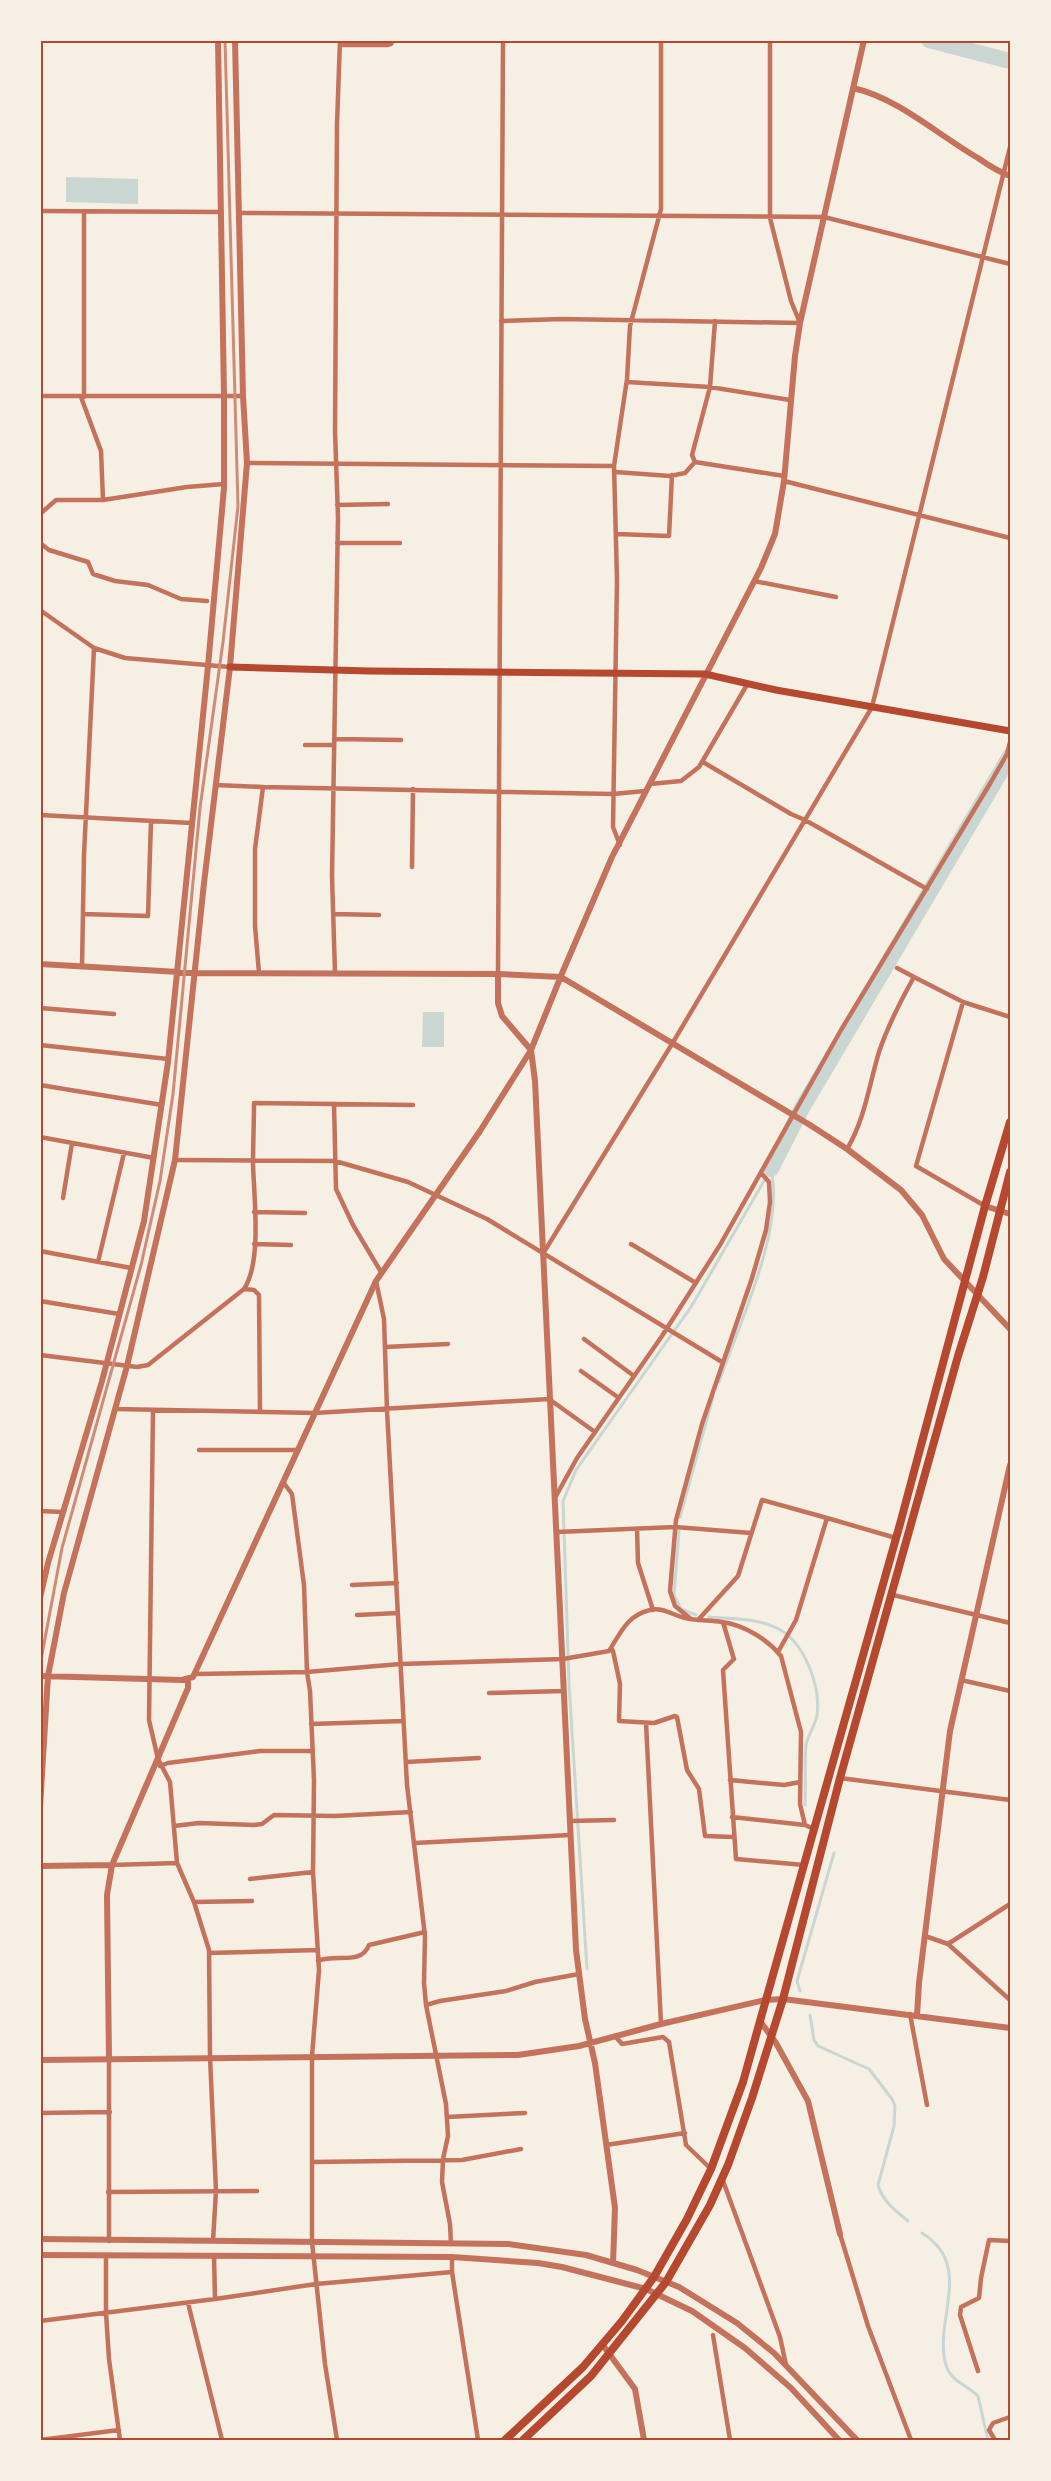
<svg xmlns="http://www.w3.org/2000/svg" width="1051" height="2481" font-family="'IBM Plex Sans',sans-serif">
<rect width="100%" height="100%" fill="#f6efe4"/>
<path fill="#c9d6d2" d="M66,177L138,179V204L66,202Z
M423,1012H444V1047H422Z"/>
<g fill="none" stroke-linecap="round" stroke-linejoin="round">
<path stroke="#c9d6d2" stroke-width="3" d="M719,1382C739,1324 785,1229 771,1169
M680,1517L713,1397
M679,1531L674,1595L681,1609L696,1615
M709,1617C730,1619 757,1618 777,1628C804,1641 821,1686 817,1715C815,1726 808,1735 806,1745C804,1764 806,1785 805,1805
M587,1969L569,1684L563,1501L576,1470L691,1307L771,1169
M800,1991L797,1981L834,1853
M810,2015L814,2040L818,2046L869,2069L892,2099L895,2106L894,2126L878,2185C883,2202 896,2211 908,2221
M922,2233C976,2266 931,2323 947,2368C952,2381 968,2386 978,2396L988,2440"/>
<path stroke="#c9d6d2" stroke-width="16" d="M929,40L1010,61
M771,1169L802,1108L1010,756"/>
<path stroke="#c5725c" stroke-width="4.5" d="M340,45H387L391,44L393,40
M40,211L221,212
M84,211V397
M240,213L824,217L1010,264
M501,321L562,319L800,323L791,301L770,218V40
M627,382L710,387L790,400
M40,396H243
M81,397L101,451L103,500L187,487L224,484
M695,462L692,455L710,387L715,321
M247,463L614,466
M615,472L670,476L685,473L695,462L784,476
M784,481L1010,538
M337,505L388,504
M40,514L56,500H103
M617,534L669,536L672,475
M40,543L49,550L88,562L93,574L115,581L148,585L181,599L207,601
M337,543H400
M754,581L836,597
M40,610L94,648L125,658L230,667
M334,739L401,740
M305,745H334
M703,762L791,814L805,820L927,889
M650,784L681,781L699,767L748,683
M215,785L263,787L255,849V926L259,973
M263,787L613,794L645,791
M40,815L191,823
M620,845L613,827L617,580L614,466L627,379L630,326L661,209V40
M412,867L413,789
M83,914L148,916L151,821
M334,914L379,915
M82,967L84,855L94,648
M897,968L914,977
M335,973L332,876L338,517L335,431L337,124L340,40
M498,974L503,40
M963,1002L916,1166L985,1206
M40,1008L114,1014
M40,1045L168,1059
M40,1085L162,1105
M334,1104L336,1189L353,1225L381,1272
M40,1137L154,1158
M847,1149C865,1119 869,1085 879,1052C888,1025 900,1002 914,977L963,1002L1010,1017
M175,1160L335,1161L408,1182L487,1219L722,1362
M63,1198L72,1143
M254,1212L305,1213
M254,1244L291,1245
M631,1244L696,1283
M40,1251L131,1268
M544,1252L672,1044L872,707L1010,147
M98,1262L124,1153
M376,1281L384,1319L387,1410L407,1785L425,1936L424,1983L426,2005L446,2104L448,2136L443,2159L442,2182L450,2224L451,2244
M244,1289L254,1290L259,1295L260,1412
M40,1301L119,1314
M584,1339L634,1376
M385,1347L448,1344
M40,1355L137,1367L148,1365L244,1289C262,1262 254,1198 253,1164C253,1144 254,1123 254,1103L413,1105
M581,1371L619,1398
M115,1409L315,1413L549,1399L595,1432
M153,1410L149,1720L158,1759L170,1782L177,1863L194,1902L209,1950L210,2057L216,2191L213,2241
M199,1450H298
M283,1482L292,1494L304,1585L307,1672L310,1691L314,1780L313,1872L319,1970L312,2056V2242L325,2364L337,2440
M556,1496L577,1458L662,1336L720,1245L841,1030L991,782L1007,754L1010,742
M40,1511L62,1512
M637,1529L638,1563L653,1610
M557,1532L675,1527L751,1533
M352,1585L397,1583
M893,1595L1010,1623
M357,1615L398,1613
M691,1619L675,1606L670,1591L676,1520L702,1424L752,1278L766,1230L770,1202L769,1182L761,1173
M698,1620L738,1576L762,1500L827,1518
M723,1622L733,1656L734,1659L723,1670L736,1859L804,1865
M611,1648L613,1651L620,1684L619,1721L654,1723L675,1716L677,1717L687,1770L699,1789L705,1836L733,1837
M778,1652L796,1620L827,1518L896,1538
M195,1674L307,1672L400,1664L563,1659L609,1651C620,1634 627,1615 650,1610C663,1607 672,1615 685,1618C697,1621 710,1620 722,1622C744,1625 767,1639 781,1656L801,1732L800,1804L805,1825L814,1829
M961,1680L1010,1691
M489,1693L564,1691
M646,1723L661,2024
M311,1724L403,1721
M406,1762L479,1758
M160,1766L168,1763L260,1751H313
M840,1778L1010,1800V1802
M730,1780L784,1785L800,1782
M732,1817L805,1825
M569,1821L614,1820
M174,1826L199,1823L254,1825L262,1824L274,1815L335,1816L411,1812
M415,1843L570,1835
M112,1865L177,1863
M250,1879L313,1872
M194,1902L252,1901
M925,1936L948,1944L1010,2000
M948,1944L1010,1904
M209,1953L318,1950
M318,1961C335,1953 361,1966 369,1945L425,1932
M426,2005L440,2001L506,1991L535,1982L579,1974
M910,2014L927,2105
M615,2036L622,2044L663,2037L669,2042L686,2145L711,2169
M40,2113L110,2112
M447,2117L525,2113
M606,2145L685,2133
M312,2162L462,2160L521,2149
M722,2178L780,2337L786,2365
M108,2192L257,2191
M840,2234L868,2326L911,2440
M109,2241V2059
M106,2256V2313L109,2359L120,2440
M452,2257V2272L478,2440
M215,2299L316,2284L452,2272
M188,2303L222,2440
M40,2321L215,2299L214,2255
M713,2335L730,2440
M978,2371L960,2315L961,2307L979,2298L981,2278L989,2240L1010,2241
M40,2440L119,2430
M995,2440L989,2430L993,2423L1010,2417"/>
<path stroke="#c5725c" stroke-width="6" d="M853,88C898,98 938,135 978,158C988,165 999,172 1010,176
M40,964L196,973L498,974L561,977L810,1125L847,1149L901,1190L922,1215L944,1259L1010,1329
M498,974V1003L502,1016L531,1050L535,1081L576,1950L585,2019L595,2063L615,2208L613,2263
M985,1206L1010,1214
M40,1598L48,1563L102,1381L144,1221L168,1062L208,666L224,488V396L218,40
M40,1676L182,1680L193,1677L376,1281L480,1131L531,1050L563,971L612,857L761,568L775,534L784,481L795,356L800,323L864,40
M40,1807L48,1676L64,1593L127,1366L175,1160L204,883L230,667L247,463L243,396L235,40
M40,1866L112,1865
M917,2015L919,1983L950,1731L1010,1465
M760,2021L776,2043L808,2101L840,2234
M109,2059L107,1895L112,1865L188,1688V1679
M40,2060L518,2055L579,2046L661,2024L765,2000L783,1999L1010,2028
M40,2239L508,2244L586,2255L637,2270L679,2287L737,2323L774,2353L857,2440
M40,2255L452,2257L538,2263L562,2267L646,2289L692,2311L745,2348L791,2388L839,2440
M602,2344L635,2389L644,2440"/>
<path stroke="#b5482f" stroke-width="7" d="M230,667L369,671L705,674L776,690L1010,731"/>
<path stroke="#b5482f" stroke-width="8" d="M505,2440L583,2367L622,2321L654,2277L687,2219L711,2169L743,2082L760,2021L900,1524L985,1206L1010,1122
M523,2440L591,2376L666,2282L710,2205L728,2165L752,2098L783,1999L840,1778L958,1356L983,1277L1010,1172"/>
<path stroke="#cf8b77" stroke-width="3" d="M40,1665L62,1548L141,1265L160,1181L173,1094L200,808L223,642L238,506L225,40"/>
</g>
<rect width="1051" height="2481" fill="none" stroke="#f6efe4" stroke-width="84"/>
<rect x="42" y="42" width="967" height="2397" fill="none" stroke="#b5482f" stroke-width="2"/>
</svg>
